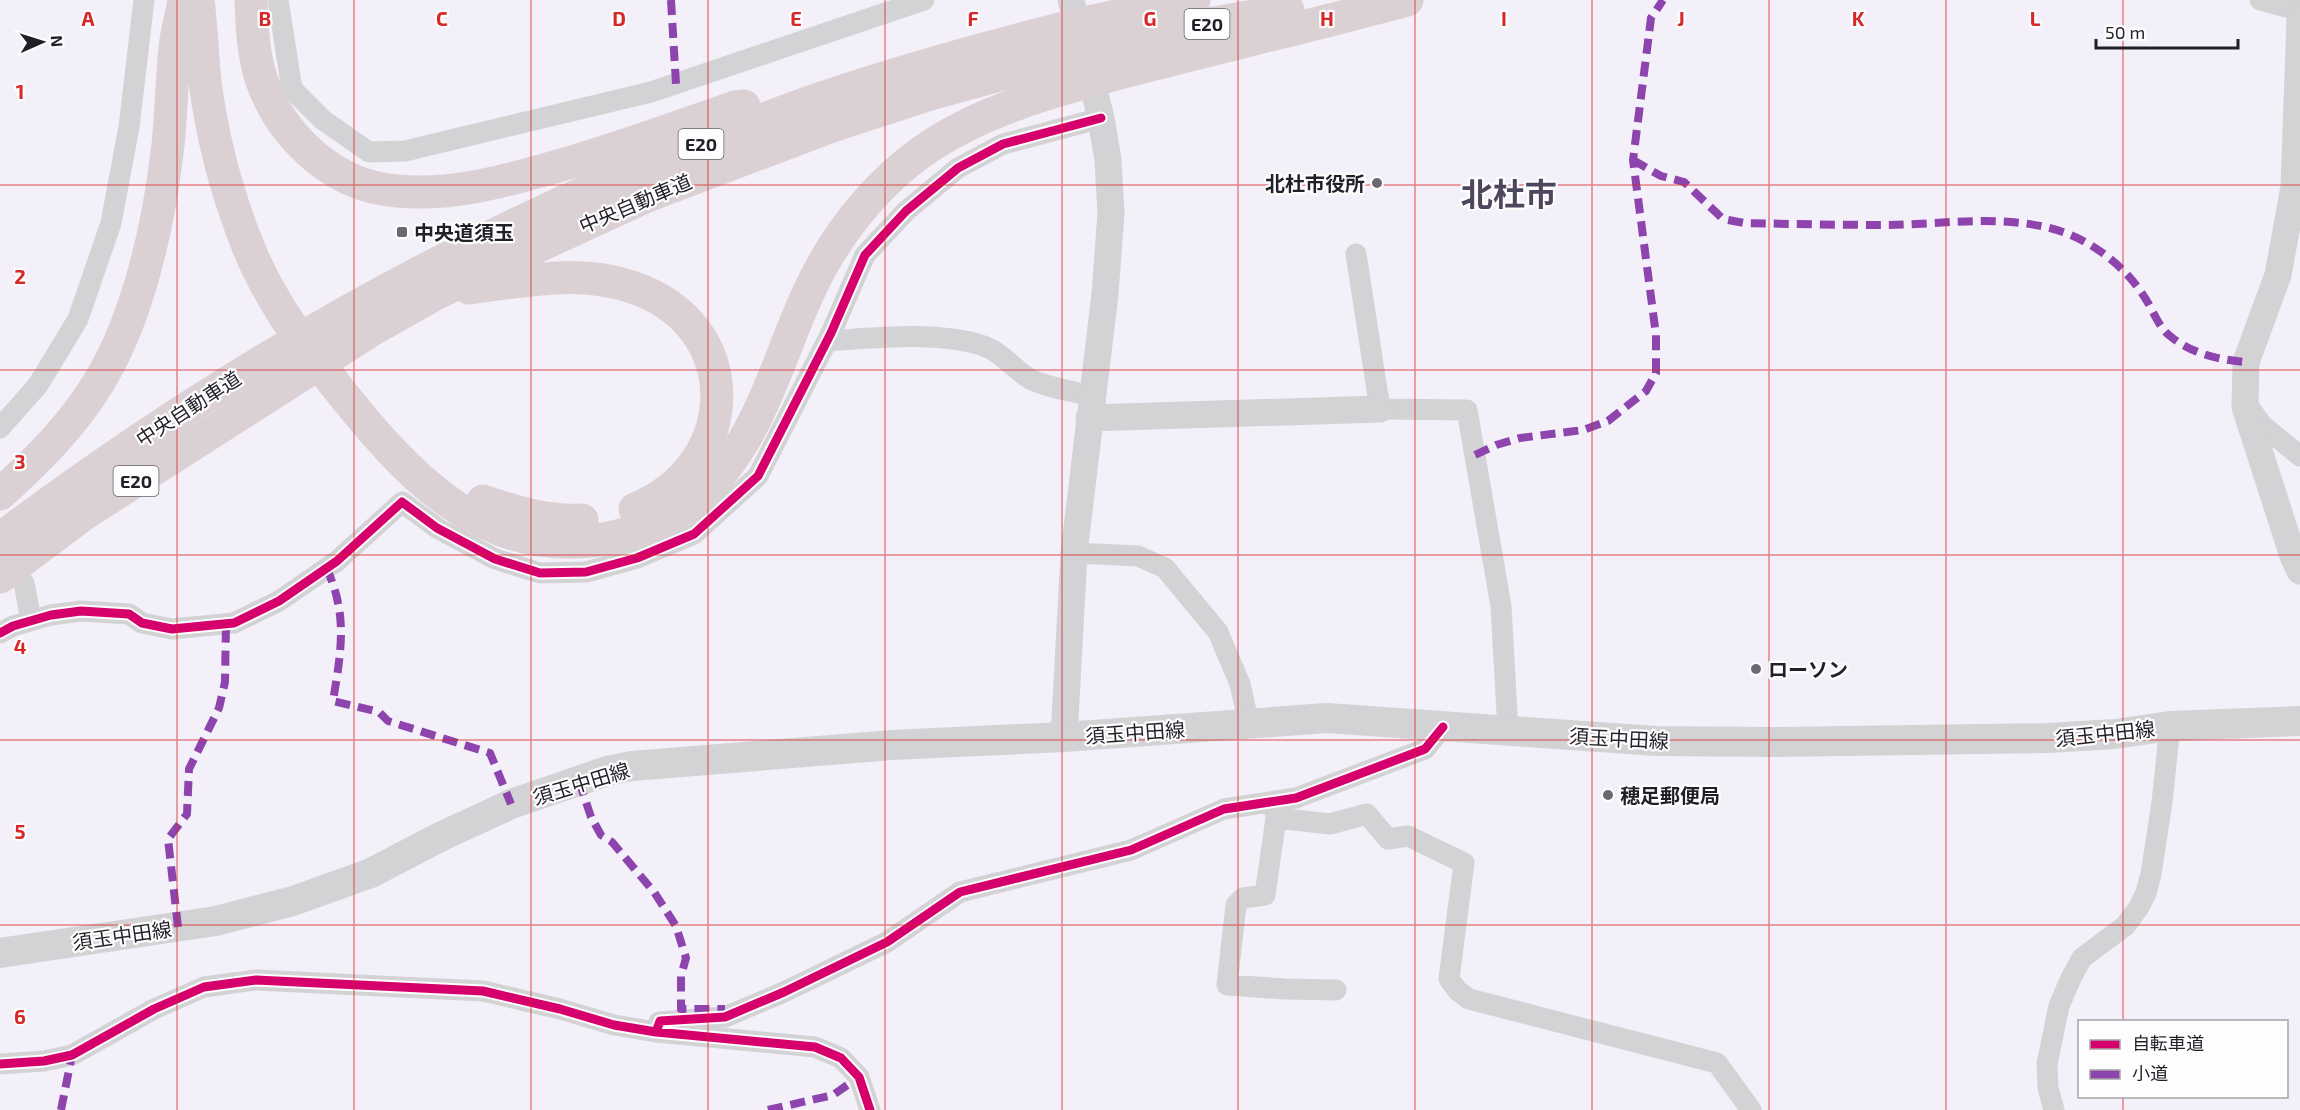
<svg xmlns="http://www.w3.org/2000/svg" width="2300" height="1110" font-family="'Exo 2','Noto Sans JP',sans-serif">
<rect width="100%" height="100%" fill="#f3f0f9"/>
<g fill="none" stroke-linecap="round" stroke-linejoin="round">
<path stroke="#d3d3d5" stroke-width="21" d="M278,0L292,89L323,120L369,152L405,151L651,92L924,0
M2260,0L2300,11
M1356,254L1380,409L1467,410L1501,606L1508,731
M827,341C875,338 934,331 981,345C1001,351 1013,369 1030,379C1048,388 1072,391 1092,396
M2249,407L2262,425L2300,456
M0,428L38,385L78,319L111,223L129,127L144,0
M1074,553L1138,556L1165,568L1218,632L1240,684L1249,724
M24,583L31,620
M0,633L13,626L51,615L81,611L129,614L142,623L172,629L234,623L279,601L337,561L402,502L437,528L495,559L540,573L586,572L637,558L694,534L758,476L831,333L865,255L906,211L958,168L1003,144L1101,118
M1273,801L1276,818L1330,824L1367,814L1388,839L1408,836L1464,863L1449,979L1458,991L1469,999L1717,1063L1751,1110
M1276,818L1265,895L1243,898L1236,905L1227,985L1285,989L1336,990
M659,1022L725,1017L784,992L887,942L960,892L1131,850L1224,809L1296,798L1425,749L1443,727
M0,1064L44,1061L72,1055L154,1009L204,987L256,980L483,991L560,1009L614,1025L656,1032L815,1047L841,1058L859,1077L870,1110
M2054,1110L2048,1088L2047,1064L2059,1006L2071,978L2082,958L2125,926L2139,907L2146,893L2151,874L2162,802L2170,726"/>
<path stroke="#d3d3d5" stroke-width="27" d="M2300,19L2294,187L2278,275L2246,362L2245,407L2293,556L2300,571
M1089,418L1380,409
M1064,737L1074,553L1105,294L1111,213L1108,160L1101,118L1071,0"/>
<path stroke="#d3d3d5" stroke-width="30" d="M0,953L216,921L293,901L371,873L440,837L511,804L607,771L632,766L892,745L1064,737L1327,718L1656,741L1772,742L2048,738L2115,734L2170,726L2300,721"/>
<path stroke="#dbd1d4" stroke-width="33" d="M198,0C202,30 202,60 206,89C213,139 226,189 244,236C265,293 299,340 337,387C406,474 485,563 609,538C640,531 673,519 697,498C768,435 779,342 823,264C847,221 883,179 923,151C986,107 1065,88 1139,68C1228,45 1318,24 1407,0
M251,0C252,27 253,55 262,81C280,133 327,179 382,189C446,200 514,179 575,161C629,145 681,126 735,107L744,106
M469,288C523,281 579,269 632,287C746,325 743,465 635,509
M0,494C37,461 73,425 99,382C138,318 158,228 167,153C172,116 171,77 176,40C178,27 182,13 184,0
M483,501C515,512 547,522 582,520
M0,539C222,372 456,238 716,138C753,124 790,108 828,96C906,70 985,48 1064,28C1107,17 1151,9 1194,0
M0,577L84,514L370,331L439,292L647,196L832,126L930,94L1073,55L1208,24L1288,10"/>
<path stroke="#8e44ad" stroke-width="8" stroke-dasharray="15 8" stroke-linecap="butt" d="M671,0L676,84
M1633,160L1661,176L1684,182L1723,219L1744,223C1792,224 1841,225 1889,225C1947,224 2010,213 2066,233C2099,246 2127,269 2145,298C2153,310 2159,328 2170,336C2192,354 2220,360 2246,362
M1475,455L1496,445L1520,438L1583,430L1608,421L1646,391L1656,373V335L1633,160L1651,18L1663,0
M327,568C331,579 336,591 338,603C345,635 338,670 333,701L379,712L388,721L490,753L511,804
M579,781L591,817L601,835L612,842L654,892L676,926L686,958L681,976V1009H725
M178,927L168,839L187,814L189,769L219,708L225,682L226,623
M61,1110L72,1055
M768,1110L833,1095L859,1077"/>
<defs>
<path id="cycleway" d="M0,633L13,626L51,615L81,611L129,614L142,623L172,629L234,623L279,601L337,561L402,502L437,528L495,559L540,573L586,572L637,558L694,534L758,476L831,333L865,255L906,211L958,168L1003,144L1101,118
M656,1032L660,1021L725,1017L784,992L887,942L960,892L1131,850L1224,809L1296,798L1425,749L1443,727
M0,1064L44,1061L72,1055L154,1009L204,987L256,980L483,991L560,1009L614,1025L656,1032L815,1047L841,1058L859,1077L870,1110"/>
</defs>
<use href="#cycleway" stroke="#fdfdfd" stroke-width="13"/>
<use href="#cycleway" stroke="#d6006c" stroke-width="9"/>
</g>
<path fill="none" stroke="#d62828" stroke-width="1.5" stroke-opacity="0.55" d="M177,0V1110M354,0V1110M531,0V1110M708,0V1110M885,0V1110M1062,0V1110M1238,0V1110M1415,0V1110M1592,0V1110M1769,0V1110M1946,0V1110M2123,0V1022M0,185H2300M0,370H2300M0,555H2300M0,740H2300M0,925H2300M2123,1096V1110"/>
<g fill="#6c6872" stroke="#fdfdfd" stroke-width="2">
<circle cx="1377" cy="183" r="6"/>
<rect x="396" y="226" width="12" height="12" rx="3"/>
<circle cx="1756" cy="669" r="6"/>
<circle cx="1608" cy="795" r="6"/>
</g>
<g text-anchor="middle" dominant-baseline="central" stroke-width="4.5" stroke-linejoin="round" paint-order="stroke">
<g fill="#fdfdfd" stroke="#646269" stroke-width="1.5">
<rect x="1184.5" y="9" width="45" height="30" rx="4.5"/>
<rect x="678.5" y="129" width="45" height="30" rx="4.5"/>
<rect x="113.5" y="466" width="45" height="30" rx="4.5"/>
</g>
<g font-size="18" font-weight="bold" fill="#231f29">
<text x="1207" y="24">E20</text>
<text x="701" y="144">E20</text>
<text x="136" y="481">E20</text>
</g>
<g font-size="20" font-weight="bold" fill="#231f29" stroke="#fdfdfd" text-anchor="start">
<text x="1365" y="183" text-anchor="end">北杜市役所</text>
<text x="414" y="232">中央道須玉</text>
<text x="1768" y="669">ローソン</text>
<text x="1620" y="795">穂足郵便局</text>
</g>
<g font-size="20" fill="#231f29" stroke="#fdfdfd">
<text transform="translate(635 203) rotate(-23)">中央自動車道</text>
<text transform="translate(188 408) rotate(-33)">中央自動車道</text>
<text transform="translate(1135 732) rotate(-4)">須玉中田線</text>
<text transform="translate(2105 733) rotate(-6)">須玉中田線</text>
<text transform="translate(1619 738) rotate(3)">須玉中田線</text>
<text transform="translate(581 783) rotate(-17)">須玉中田線</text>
<text transform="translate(122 935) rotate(-8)">須玉中田線</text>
</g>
<g font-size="32" font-weight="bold" fill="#4e465c" stroke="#fdfdfd">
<text x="1509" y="193">北杜市</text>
</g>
</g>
<g font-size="20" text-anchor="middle" font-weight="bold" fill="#d62828" stroke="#fdfdfd" stroke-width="4.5" stroke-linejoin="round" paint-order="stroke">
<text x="88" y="26">A</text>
<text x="265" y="26">B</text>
<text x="442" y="26">C</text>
<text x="619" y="26">D</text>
<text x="796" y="26">E</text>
<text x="973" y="26">F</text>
<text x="1150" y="26">G</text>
<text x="1327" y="26">H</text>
<text x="1504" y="26">I</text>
<text x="1681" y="26">J</text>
<text x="1858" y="26">K</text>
<text x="2035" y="26">L</text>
<text x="20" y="99">1</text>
<text x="20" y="284">2</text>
<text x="20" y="469">3</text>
<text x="20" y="654">4</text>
<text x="20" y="839">5</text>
<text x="20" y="1024">6</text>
</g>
<rect x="2078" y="1020" width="210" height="78" fill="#fdfdfd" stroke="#a6a4a8" stroke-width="1.5"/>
<rect x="2090" y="1040" width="30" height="9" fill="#d6006c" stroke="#a6a4a8" stroke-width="1.5"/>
<text x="2132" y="1050" font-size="18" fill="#231f29">自転車道</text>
<rect x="2090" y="1070" width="30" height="9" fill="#8e44ad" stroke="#a6a4a8" stroke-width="1.5"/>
<text x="2132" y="1080" font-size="18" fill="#231f29">小道</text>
<g transform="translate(42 42) rotate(87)" stroke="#fdfdfd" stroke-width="4.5" paint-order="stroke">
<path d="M0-4.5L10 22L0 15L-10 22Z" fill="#231f29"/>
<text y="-9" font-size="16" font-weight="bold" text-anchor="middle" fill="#231f29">N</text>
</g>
<path d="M2096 39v9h142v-9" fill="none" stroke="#231f29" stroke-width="3"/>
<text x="2105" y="39" font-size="18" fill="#231f29" stroke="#fdfdfd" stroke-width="4.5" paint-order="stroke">50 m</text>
</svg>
